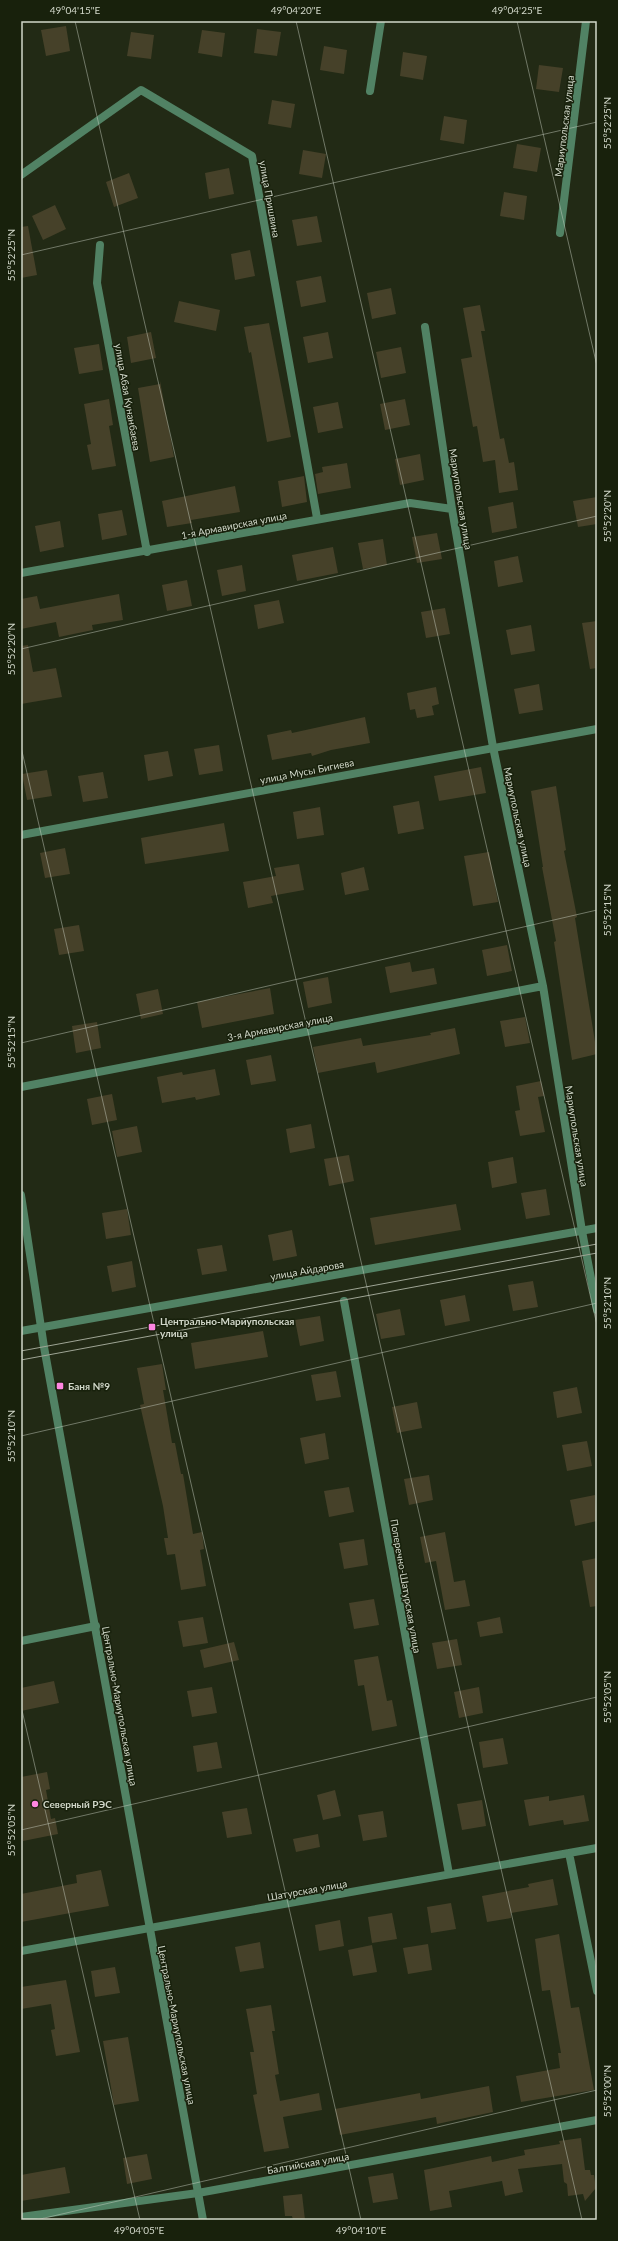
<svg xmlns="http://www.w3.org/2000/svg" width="618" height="2241" font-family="Lato,sans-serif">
<rect width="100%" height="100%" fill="#222a15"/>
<path fill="#464129" d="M66,26L70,51L46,56L41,30Z
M257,29L281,32L277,56L254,53Z
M202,30L225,33L222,57L198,53Z
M131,32L154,35L151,59L127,56Z
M324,46L347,50L344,74L320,70Z
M403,52L427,56L423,80L400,76Z
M539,65L563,68L559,92L536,89Z
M272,100L295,104L291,128L268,124Z
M444,116L467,120L464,144L440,140Z
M517,144L541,148L537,172L513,168Z
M303,150L326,154L322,178L299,174Z
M229,168L234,194L209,199L205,173Z
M129,173L138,198L114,207L106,182Z
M504,192L527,196L524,220L500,216Z
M55,205L66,229L43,240L32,216Z
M317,216L322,242L297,246L292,220Z
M28,226L37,275L21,278V227Z
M250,250L255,276L235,280L231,254Z
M321,276L326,302L301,307L296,281Z
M391,288L396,314L372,319L367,293Z
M179,301L220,310L216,331L174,322Z
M480,305L485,331H481L500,439L504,438L509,463L514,462L518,490L499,493L495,460L483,462L477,426L473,427L461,359L472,357L463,308Z
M269,323L291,437L267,442L251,352L249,353L244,327Z
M151,332L156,358L131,363L127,337Z
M328,332L333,358L308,363L303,337Z
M99,344L103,370L79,374L74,348Z
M401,347L406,373L381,378L376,352Z
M160,381L174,457L150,462L138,388L160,384Z
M109,399L113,425L109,426L116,466L92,470L87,445L91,444L84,404Z
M405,399L410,425L385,430L380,404Z
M338,402L343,428L318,433L313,407Z
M420,454L424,480L400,485L395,459Z
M347,463L351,488L318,494L315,474L323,472L322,467Z
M304,476L307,502L282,507L278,481Z
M235,486L240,512L191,520L192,523L167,527L162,501Z
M597,497V524L578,527L573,501Z
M513,502L517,528L492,533L488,507Z
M122,510L127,535L102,540L98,514Z
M60,521L64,547L40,552L35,526Z
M437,533L442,559L417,563L412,537Z
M383,539L387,565L363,569L358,543Z
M333,547L338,573L297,581L292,555Z
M518,556L523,582L498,587L494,561Z
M242,565L246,591L222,596L217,570Z
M187,580L192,606L167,611L162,585Z
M119,594L123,620L92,625L93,630L59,637L56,622L21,629V599L37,596L40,609Z
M279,600L284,623L258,629L254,605Z
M445,608L450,634L426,638L421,612Z
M597,621V668L590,669L582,623Z
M531,625L535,651L511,655L506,630Z
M28,645L33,672L56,668L62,697L21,704V646Z
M539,684L543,710L519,714L514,689Z
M436,687L439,704L432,706L434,715L417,718L415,709L410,710L407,693Z
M365,717L370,743L331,750L312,756L311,753L272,760L267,735L291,730L292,733Z
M219,745L223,771L199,775L194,749Z
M168,751L173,776L148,781L144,755Z
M481,767L486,793L439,801L434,776Z
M47,770L52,796L27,800L22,774Z
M103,772L108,798L83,802L78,776Z
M556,786L566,850L564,851L577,917L575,918L597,1054L572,1060L554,942L556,941L542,867H543L531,791Z
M419,801L424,829L398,834L393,806Z
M320,807L324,835L297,839L293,812Z
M224,823L229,851L145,864L141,838Z
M65,848L70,874L45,878L40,853Z
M489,852L498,902L473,906L464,856Z
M299,864L304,890L271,896L273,903L248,908L243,882L276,876L274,868Z
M364,867L369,890L345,895L341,873Z
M79,925L84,951L59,955L54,929Z
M507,945L512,971L487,976L482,950Z
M410,962L412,972L434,968L437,984L390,993L385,967Z
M328,977L332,1003L308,1008L303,982Z
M270,988L274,1014L202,1028L197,1002Z
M158,989L163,1014L141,1019L136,994Z
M525,1017L530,1043L505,1047L500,1021Z
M97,1022L101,1048L76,1053L72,1026Z
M455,1028L460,1054L377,1073L375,1062L318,1073L313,1047L361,1038L363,1046L431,1035L430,1033Z
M271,1055L276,1081L251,1085L246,1060Z
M215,1069L220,1095L196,1100L195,1097L162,1103L157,1077L182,1072L183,1075Z
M541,1081L544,1096L538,1097L545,1132L520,1136L515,1111L520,1110L516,1086Z
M112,1094L117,1120L92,1125L87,1099Z
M311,1124L315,1148L290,1153L286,1129Z
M137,1126L142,1152L117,1157L112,1131Z
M349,1155L354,1181L329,1186L324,1159Z
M513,1157L517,1183L492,1188L488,1162Z
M546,1189L550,1215L526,1219L521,1193Z
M456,1204L461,1230L375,1245L370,1218Z
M127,1209L131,1235L106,1239L102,1213Z
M292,1230L297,1256L273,1261L268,1235Z
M222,1245L227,1271L202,1275L197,1249Z
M132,1261L136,1287L112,1292L107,1266Z
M533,1281L538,1307L513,1311L508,1285Z
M465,1295L470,1321L445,1326L440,1300Z
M400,1309L405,1335L381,1339L376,1314Z
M320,1316L324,1341L300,1346L295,1320Z
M263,1331L268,1357L195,1369L191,1343Z
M162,1364L166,1390H163L172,1443H175L181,1474H183L193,1534L202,1532L204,1549L200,1550L206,1586L181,1590L175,1554L167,1555L164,1538H168L163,1506L140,1405L144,1404L137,1368Z
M336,1371L341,1397L316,1401L311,1375Z
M577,1387L582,1413L557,1418L553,1392Z
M417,1402L422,1428L397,1433L392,1407Z
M325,1433L329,1459L305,1464L300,1438Z
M587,1441L592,1466L567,1471L562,1445Z
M429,1475L433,1500L409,1505L404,1479Z
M349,1487L354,1512L329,1517L324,1491Z
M595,1495L597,1521L575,1526L570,1500Z
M445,1532L454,1582L465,1580L470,1606L445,1610L436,1561L425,1563L420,1537Z
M364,1539L368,1565L344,1569L339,1543Z
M597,1558V1606L590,1607L582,1561Z
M374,1599L379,1625L354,1629L349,1603Z
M203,1617L208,1643L183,1647L178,1621Z
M500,1617L503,1633L480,1637L477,1622Z
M457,1639L462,1665L437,1669L432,1643Z
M234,1642L239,1660L204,1668L200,1650Z
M378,1656L387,1701L392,1700L397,1726L372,1731L364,1685L358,1686L354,1660Z
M54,1681L59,1703L21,1711V1688Z
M212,1687L217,1713L192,1717L187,1691Z
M479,1687L483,1713L459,1718L454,1692Z
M503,1738L508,1764L483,1768L479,1742Z
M217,1742L222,1768L197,1772L193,1746Z
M47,1772L50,1789L46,1790L51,1819L55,1818L58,1834L23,1841L21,1831V1777Z
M335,1790L341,1816L323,1820L317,1795Z
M584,1795L589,1821L564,1825L563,1820L529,1826L524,1800L549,1796V1801Z
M482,1800L486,1826L462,1830L457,1804Z
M247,1808L252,1834L227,1838L222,1812Z
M383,1811L387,1837L363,1841L358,1815Z
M318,1834L320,1847L296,1852L293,1839Z
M101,1870L109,1906L21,1922V1894L77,1883L76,1875Z
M553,1879L558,1905L511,1913V1918L487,1922L482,1896L529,1887L528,1884Z
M451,1903L456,1929L431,1933L427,1907Z
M392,1913L397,1939L372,1943L368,1917Z
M340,1920L344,1946L319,1951L315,1925Z
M559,1934L571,2008L579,2007L594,2090L521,2102L516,2076L560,2068L558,2053H561L550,1990L542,1991L535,1939Z
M260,1942L264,1968L240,1972L235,1947Z
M428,1944L432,1970L408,1974L403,1948Z
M372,1945L377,1972L353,1976L348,1950Z
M115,1967L120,1993L95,1997L91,1971Z
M66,1980L80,2052L56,2056L51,2030L55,2029L51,2004L21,2009V1987Z
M271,2005L275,2031H272L279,2074L275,2075L280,2101L319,2093L322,2110L283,2117L289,2148L264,2152L253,2095L257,2094L250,2052H254L246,2009Z
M128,2037L139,2101L114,2105L103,2041Z
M489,2086L493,2112L437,2124L436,2117L340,2135L335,2109L420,2093L421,2099Z
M581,2138L585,2170H590L591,2175H594L596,2188L585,2201L583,2194L568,2196L567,2184L564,2182L562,2164L518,2169L523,2192L505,2196L502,2181L449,2191L452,2207L430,2211L424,2170L491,2156L492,2162L525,2155L524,2150L560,2144L559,2141Z
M147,2154L152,2179L127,2184L123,2158Z
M65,2167L70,2193L21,2201V2175Z
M393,2173L398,2199L373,2203L368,2177Z
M302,2194L305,2220H293L292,2216H285L283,2196Z"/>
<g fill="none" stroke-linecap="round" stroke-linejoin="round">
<path stroke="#518264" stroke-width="8" d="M370,91L381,21
M21,175L141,90L252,156L317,518
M560,233L586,21
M100,245L97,283L147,552
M425,327L452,509L493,747L543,986L582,1231L597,1310
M21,573L410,503L452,509
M21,835L597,729
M21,1087L543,986
M344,1301L449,1874
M21,1331L597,1228
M21,1641L96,1626
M569,1853L597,1991
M21,1951L597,1848
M21,2217L198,2193L597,2120"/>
<path stroke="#518264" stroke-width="8" d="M21,1195L44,1347L203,2220"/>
<path stroke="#9fa595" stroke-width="1" d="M21,1351L597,1244
M21,1360L597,1253"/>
</g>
<path fill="none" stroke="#d1d7c9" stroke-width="1" stroke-opacity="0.45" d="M75,21L582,2220M296,21L597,1325M517,21L597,366M21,255L597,122M21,649L597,516M21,747L361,2220M21,1043L597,910M21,1436L597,1303M21,1706L140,2220M21,1830L597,1697M36,2220L597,2090"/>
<g fill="#fe86e1" stroke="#18210c" stroke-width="1.5">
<rect x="148" y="1323" width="8" height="8" rx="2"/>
<rect x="56" y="1382" width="8" height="8" rx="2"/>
<circle cx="35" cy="1804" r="4"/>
</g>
<g text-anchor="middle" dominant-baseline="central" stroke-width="3" stroke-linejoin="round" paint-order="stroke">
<g font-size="10" fill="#d1d7c9" stroke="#18210c">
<text transform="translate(564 126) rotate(-83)">Мариупольская улица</text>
<text transform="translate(270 199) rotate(80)">улица Пришвина</text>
<text transform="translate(128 397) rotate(80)">улица Абая Кунанбаева</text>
<text transform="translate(461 499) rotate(81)">Мариупольская улица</text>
<text transform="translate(234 525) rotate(-11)">1-я Армавирская улица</text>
<text transform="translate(307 771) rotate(-11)">улица Мусы Бигиева</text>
<text transform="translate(518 817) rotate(78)">Мариупольская улица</text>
<text transform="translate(280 1027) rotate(-11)">3-я Армавирская улица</text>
<text transform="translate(577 1136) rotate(81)">Мариупольская улица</text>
<text transform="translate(307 1270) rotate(-10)">улица Айдарова</text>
<text transform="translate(406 1586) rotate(80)">Поперечно-Шатурская улица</text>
<text transform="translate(120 1706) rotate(80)">Центрально-Мариупольская улица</text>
<text transform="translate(307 1890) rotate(-10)">Шатурская улица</text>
<text transform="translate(177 2025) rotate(79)">Центрально-Мариупольская улица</text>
<text transform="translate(308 2163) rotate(-10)">Балтийская улица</text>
</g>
<g font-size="10" font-weight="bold" fill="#d1d7c9" stroke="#18210c" text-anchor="start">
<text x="160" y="1321">Центрально-Мариупольская<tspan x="160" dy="12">улица</tspan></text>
<text x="68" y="1386">Баня №9</text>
<text x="43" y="1804">Северный РЭС</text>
</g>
</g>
<rect width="618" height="2241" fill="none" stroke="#18210c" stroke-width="44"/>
<rect x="22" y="22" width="574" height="2197" fill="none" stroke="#d1d7c9" stroke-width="1.5"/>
<g font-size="10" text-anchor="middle" fill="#d1d7c9">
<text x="75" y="14">49°04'15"E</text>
<text x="296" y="14">49°04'20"E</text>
<text x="517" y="14">49°04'25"E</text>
<text transform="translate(607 123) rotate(-90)" y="4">55°52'25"N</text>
<text transform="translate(11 255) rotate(-90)" y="4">55°52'25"N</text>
<text transform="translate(607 516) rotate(-90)" y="4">55°52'20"N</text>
<text transform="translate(11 649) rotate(-90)" y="4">55°52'20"N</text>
<text transform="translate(607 910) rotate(-90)" y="4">55°52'15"N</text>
<text transform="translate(11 1042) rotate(-90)" y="4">55°52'15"N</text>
<text transform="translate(607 1303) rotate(-90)" y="4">55°52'10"N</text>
<text transform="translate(11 1436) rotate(-90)" y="4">55°52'10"N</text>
<text transform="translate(607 1697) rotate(-90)" y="4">55°52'05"N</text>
<text transform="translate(11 1830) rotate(-90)" y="4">55°52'05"N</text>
<text transform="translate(607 2091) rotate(-90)" y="4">55°52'00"N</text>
<text x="139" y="2234">49°04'05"E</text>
<text x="361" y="2234">49°04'10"E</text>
</g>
</svg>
